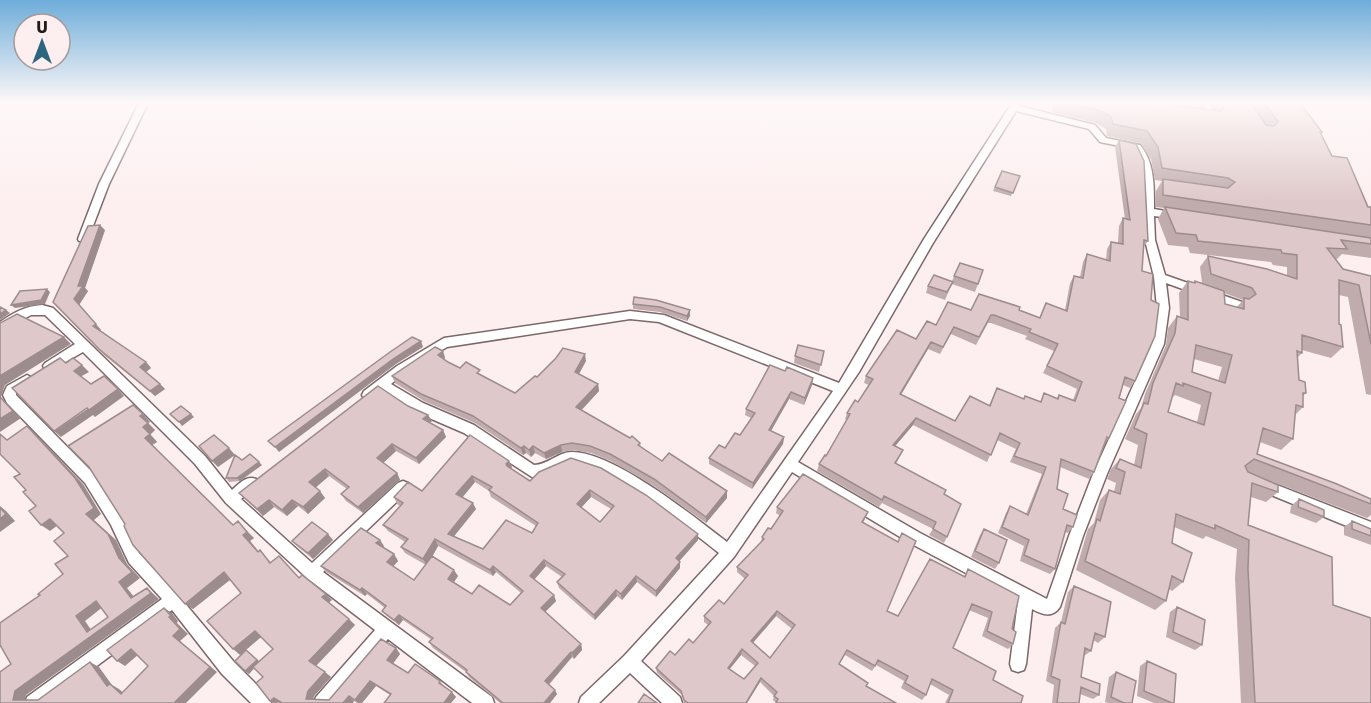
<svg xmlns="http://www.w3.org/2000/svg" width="1371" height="703" font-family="Rubik,sans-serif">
<rect width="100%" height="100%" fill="#fdeff0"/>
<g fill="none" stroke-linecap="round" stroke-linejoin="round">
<defs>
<path id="minor" d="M139,103H148L109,184L88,239L87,241H79L78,239L99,184Z
M1012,103H1021L1019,106L1095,125L1106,138L1140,145C1155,163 1154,187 1154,209L1177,213L1182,216L1177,219L1154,216L1155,240L1165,275L1242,302L1244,305L1238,309L1166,283L1169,308L1164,344L1107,474L1083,536L1060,607C1052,618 1043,615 1032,609L1026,664L1024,670L1018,672L1012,670L1010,664L1018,601L910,543L792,472L734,557L641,661L680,697L682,703H662L630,673L599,703H579L581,697L624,656L719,553C687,528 614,467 575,464C564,462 549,477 532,477L464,433L413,411L382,391L368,400L364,399L362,395L364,391L397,366L444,338L630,311L664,315L839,383L924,239ZM1016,111L1089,129L1100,142L1134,149L1142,168L1145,240L1154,277L1157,308L1152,344L1093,474L1069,536L1047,599L920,533L798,462L859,372L933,243ZM630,319L659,322L833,391L727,542C693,516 615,453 573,452C559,451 548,465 534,465L474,425L423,403L391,384L405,372L447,347Z
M1202,103H1210L1215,118L1214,120L1202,121V117L1206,116Z
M42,305L53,308L88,342L205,456L232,490C239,484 246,475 256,479L258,483L256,487L241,499L312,563L398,483L403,481L408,483L410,487L408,491L323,572L492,697L494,703H472L388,639L333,703H314L316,697L375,630L307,578L226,503L195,464L83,352L53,369H45L43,366L45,363L75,344L45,315H31L0,332V322C13,313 25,306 42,305Z
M27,375L31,377L33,380L31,383L16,393V395L95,475L121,515L139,553L178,595L234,662L269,697L271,703H251L222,674L172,610L47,703H25L27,697L162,599L129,563L111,525L85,483L7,403L3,395L7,386Z
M1264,480L1371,522V536L1259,490L1257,486L1259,482Z"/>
</defs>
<use href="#minor" stroke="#7c6869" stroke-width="3"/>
<use href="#minor" fill="#fff" fill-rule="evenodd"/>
</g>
<path fill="#c0acad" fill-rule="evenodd" d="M1055,103H1208L1204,110L1214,111L1211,103H1300L1322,132L1321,134L1332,156L1368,207H1371V258L1342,254L1336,260L1343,269L1371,276V395L1366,394L1348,297L1339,295V324L1343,347L1331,358L1302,350V353L1297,358L1299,380L1306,393L1303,396V407L1295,415L1293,439L1281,450L1260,442L1257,454L1371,499V515L1367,518L1247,472L1278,492L1266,502L1251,497L1248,525L1333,605L1371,703H1241L1235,578L1237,549L1206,536L1203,539L1174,527L1172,543L1183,582L1172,591L1169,589L1166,601L1155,610L1076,570L1088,529L1094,523L1100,500L1109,490L1114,492L1116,483L1107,479L1111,469L1120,459L1134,465L1138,445L1125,439L1136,414L1141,408L1145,394L1166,345L1168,328L1177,316L1180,317L1179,293L1188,281L1193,283L1195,281L1202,283L1200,267L1208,256L1287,276V267L1273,265L1271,262L1190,253L1188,247L1168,245L1158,219L1164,208L1156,207V191L1162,181L1155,180L1151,159L1140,143L1107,136L1106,129L1096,123L1051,112ZM1224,293L1243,300L1237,307L1225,304ZM1194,359L1222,367L1218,381L1192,372ZM1175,395L1201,405L1197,422L1168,412L1172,397H1173Z
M1119,140L1148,241L1143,248L1135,381L1130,388L1123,385L1109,438L1104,444L1094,472L1089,479L1060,467L1057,489L1063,509L1073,527L1068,533L1065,532L1055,569L1050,574L1020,561L1024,546L998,533L1006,513L1010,506L1026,514L1042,474L1010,462L1016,449L997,440L987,462L913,425L895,446L903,450L896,464L944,494L947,537L944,543L929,535L933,529L882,503L879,507L817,471L819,464L826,456L847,420L845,419L847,413L858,402L869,385L864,383L866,376L916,339L936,325L971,310H1019L1039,318L1046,303L1065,310L1070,283L1074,276L1080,277L1083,262L1087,254L1106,260L1107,249L1111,242L1118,243L1119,226L1123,218L1125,219L1115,147ZM988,323H991L1027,336L1025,339L1054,351L1043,373L1077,389L1073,400L1059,395L1057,398L1044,393L1040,402L1025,396L1023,399L997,388L989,405L955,421L901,395L928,349L940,354L951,334L976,345Z
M1002,171L1020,176L1011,196L993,191Z
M105,230L85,288L88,291L79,305L101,330H100L146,362L151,368L145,372L160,384L165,389L155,396L104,355L53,302Z
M960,263L983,270L975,292L952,284L945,300L926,293L928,286L952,281Z
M656,300L690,310V316L687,321L660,312L633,309V304Z
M443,351L445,358L444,359L448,362L460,368L482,375L515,393L537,377L586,361L579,374L598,384L599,391L581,410L630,438L640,443L641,447L662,461L727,491V498L706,523L654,486L611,461L591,453L573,450L562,452L546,459L535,453L531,457L526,453L523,455L475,423L424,401L395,383L392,376Z
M824,351L819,372L794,363L795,356Z
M785,371L813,378L812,385L804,405L789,399L771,431L784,437L783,444L752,489L709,464V458L725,448L740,435L751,418L745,415L746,409Z
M133,405L150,422L148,423L155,430L150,434L157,442L152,445L233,525L238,521L254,538L250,541L258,551L271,562L299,578L332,600L329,602L355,625L315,666L331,677L314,696L313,700H329L396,648L400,654L393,663L408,673L440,681L444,686L456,697L451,703H384L390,695L376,686L362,703H357L354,701L280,703H273L270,701L263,677L254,668L249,674L245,671L259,661L273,649L261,637L240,655L241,593L230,580L193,609L125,524Z
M408,406L428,415L432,421L430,423L443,430L446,437L419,464L396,451L383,463L397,473L400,480L363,513L346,501L341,494L347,489L329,476L315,488L325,498L308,514L298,506L287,516L274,507L263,516L239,493Z
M470,435L512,467L510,469L530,481L571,458L698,540L679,561L680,562V568L656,597L637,582L622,600L617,596L595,620L559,588L557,582L562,577L546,566L534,580L556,601L545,612L581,644L582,650L574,659L572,657L549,685L557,694L550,703H500L469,677L466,672L433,648L429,642L432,640L403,620L399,625L387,616L382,611L385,608L367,594L365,596L326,572L321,566L384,546L383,547L394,554L398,561L393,566L414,580L426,565L405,553L401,547L405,542L388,531L383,525L400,506L397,504L394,497L422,491ZM475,482L489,491L491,497L536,526L532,533L483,549L454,536L476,509L463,497ZM591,497L611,509L600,522L581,508ZM438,546L493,576L496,572L521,593L510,605L472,594L454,582L458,576L432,557Z
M262,465L240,481L229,482L226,478Z
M1299,499L1324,517L1316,523L1290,513L1291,506Z
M777,507L865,519L863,523L887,611L898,616L964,576L968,569L1012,629L1013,644L1008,649L982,636L988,618L969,610L953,648L1021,703H945L949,695L930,684L926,695L922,700L901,688L904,681L876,665L872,671L845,655L839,665L776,703L773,700L774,696L760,682L747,703H684L682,695L657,673L656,668L693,643L708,625L704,622V616L724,604L745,579L737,572V567L761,542L762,537L771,529L780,516L776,513ZM776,616L792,629L770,658L753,643ZM741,655L755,666L744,679L730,669Z
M1352,521L1371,529V545L1344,535V527Z
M984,529L999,563L995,569L971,557L980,535Z
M333,540L313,559L298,547L292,541Z
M1074,586L1105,637L1098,643L1093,640L1091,651L1084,656L1081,677L1099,695L1093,699L1080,694L1079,703H1052L1054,685L1046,681L1055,628L1061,622L1068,592Z
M1177,607L1202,645L1195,650L1166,637L1170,612Z
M1147,661L1174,703H1154L1137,696L1140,666Z
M1116,672L1132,703H1108L1105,702L1109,677Z"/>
<path fill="#9c8c8d" d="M100,225L105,230L85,288L88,291L79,305L74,299Z
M47,289L50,292L45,304L15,308L11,305Z
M6,310L10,313L0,320V314Z
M690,310V316L687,321V316Z
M96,324L101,330L98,332L93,326Z
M64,337L71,344L5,385L1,397L21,418L0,432V376Z
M421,341L423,347L396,364L279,452L275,447L393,359Z
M931,342L928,349L897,401L900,394Z
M443,351L445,358L441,362L438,355Z
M585,354L586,361L576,379L575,372Z
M146,362L151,368L145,373L140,367Z
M82,365L89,372L80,377L74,371Z
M813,378L812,385L804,405L805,398Z
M160,384L165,389L155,396L150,391Z
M598,384L599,391L578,414L576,407Z
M118,389L124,396L95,417L93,415L61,437L54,431Z
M791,392L789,399L768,436L769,430Z
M143,414L150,422L147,423L140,416Z
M191,414L194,417L182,426L179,422Z
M428,415L432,421L426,426L423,419Z
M916,418L913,425L891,451L893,445Z
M148,423L155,430L150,435L143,427Z
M27,426L35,433L83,484L101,514L94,520L116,540L127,564L140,578L127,588L138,602L147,588L159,599L26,695L24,703L13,700L15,691L87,632L76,616L96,601L104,606L85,621L94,634L131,598L119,582V558L86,514Z
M443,430L446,437L419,464L416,458Z
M150,434L157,442L152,445L145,438Z
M784,437L783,444L752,489L753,483Z
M392,444L396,451L381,465L377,458Z
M561,445L562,452L546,459L544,453Z
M524,446L526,453L523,455L521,448Z
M533,446L535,453L531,457L529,450Z
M229,448L235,455L218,467L212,461Z
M509,461L512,467L509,471L506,464Z
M259,462L262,465L240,481L237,478Z
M325,469L329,476L314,489L309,482Z
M397,473L400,480L363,513L358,507Z
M472,476L475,482L459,501L456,494Z
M590,490L591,497L578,511L577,504Z
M320,491L325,498L308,514L303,507Z
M727,491V498L706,523V517Z
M269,500L274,507L263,516L257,509Z
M292,500L298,506L287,516L282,510Z
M473,503L476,509L451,540L448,534Z
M0,506L6,511L15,521L0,532Z
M50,519L58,525L50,531L41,525Z
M247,532L254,538L250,541L264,558L243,535Z
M328,534L333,540L313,559L308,553Z
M698,534V540L676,565V558Z
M435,539L438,546L427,566L423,559Z
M380,540L384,546L381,550L376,543Z
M394,554L398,561L392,568L387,562Z
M544,560L546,566L532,582L530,576Z
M680,562V568L656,597V591Z
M493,566L496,572L493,576L490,570Z
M454,570L458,576L452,585L448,579Z
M224,572L231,579L193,609L185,604Z
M636,576L637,582L622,600L621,594Z
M362,588L367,594L365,596L360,590Z
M616,590L617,596L595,620L594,615Z
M326,594L332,600L328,603L322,597Z
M554,595L556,601L543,614L541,608Z
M164,608L172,613L178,621L177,623L188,634L180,641L217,672L186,703H174L173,636L169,617Z
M777,611L776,616L750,646L751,641Z
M399,615L403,620L399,625L394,620Z
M349,619L355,625L315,667L309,661Z
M255,631L261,637L240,655L233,649Z
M581,644L582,650L574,659L572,653Z
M396,648L400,654L392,665L387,660Z
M131,649L139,654L125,666L117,661Z
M742,649L741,655L727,672L728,668Z
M246,650L260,662L249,674L245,671Z
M571,652L572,657L547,686L545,681Z
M90,662L99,667L112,685L119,689L129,698L107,686Z
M325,672L331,677L314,696L312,703L306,699L308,691Z
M761,678L760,682L747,703H746Z
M370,681L376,686L362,703H358L355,700Z
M555,690L557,694L550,703H544Z
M452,692L456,697L451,703H444Z
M349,696L354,701L353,703H343Z
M274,698L281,702L273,703L270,701Z"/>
<path fill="#dfc8c9" stroke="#9c8c8d" stroke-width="1.5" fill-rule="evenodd" d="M1070,103H1151L1221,111L1224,108L1222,103H1251L1266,125L1274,126L1278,122L1265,103H1300L1322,132H1320L1332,156L1347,158L1368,207H1371V225L1163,195V179L1228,188L1235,182L1228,178L1162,168L1158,147L1147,131L1113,124L1111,117L1101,111Z
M1119,140L1136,144L1144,161L1148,241L1144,240L1142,271L1153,274L1151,300L1159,304L1155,336L1135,381L1125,377L1119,398L1126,401L1109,438L1107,437L1094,472L1061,459L1057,489L1068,494L1063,509L1077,515L1073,527L1067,525L1055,569L1024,555L1029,540L1002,527L1010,506L1028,515L1046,467L1014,456L1020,443L1000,433L991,455L916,418L893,445L903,450L895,463L946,490L944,494L961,504L947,537L933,529L936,522L884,496L882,500L819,464L825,455L826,456L850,414L847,413L855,400L858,402L873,379L866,376L897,330L916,339L927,321L936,325L948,302L971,310L979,294L1020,307L1019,310L1040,318L1046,303L1067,311L1074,276L1083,278L1087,254L1110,261L1111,242L1123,244V218L1130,220ZM991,315H994L1031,329L1029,332L1058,344L1047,366L1082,382L1075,401L1059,395L1058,399L1044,393L1041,402L1025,396L1024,399L997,388L990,406L970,396L955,421L900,394L931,342L943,347L954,327L979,337Z
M1002,171L1020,176L1013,193L995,187Z
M1165,207L1371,238V244L1341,240L1347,249L1327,248L1343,269L1371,276V344L1359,285L1339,280V324L1341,325L1343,347L1302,335V353L1297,351L1299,380L1305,382L1306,393H1303V407L1296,405L1293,439L1263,428L1257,454L1337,484L1371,499V504L1254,459L1245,466L1248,472L1278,485V492L1252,483L1248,525L1332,557L1333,605L1371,618V703H1255L1248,569L1249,540L1215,525V529L1176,514L1172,543L1192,553L1183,582L1172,576L1166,601L1085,561L1097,519L1100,521L1109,490L1120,494L1125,472L1116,468L1120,459L1141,468L1147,434L1134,428L1144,403L1148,404L1153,383L1175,333L1177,316L1188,320V281L1195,283V281L1224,291L1225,304L1244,309V298L1249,299L1256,294L1252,288L1211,274L1208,256L1267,269L1297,279V255L1282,253L1281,250L1198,241L1196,235L1176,233ZM1196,345L1232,355L1225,383L1192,372ZM1176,383L1183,386V383L1211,393L1204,425L1168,412Z
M100,225L78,286H83L74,299L96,324L93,326L146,362L140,367L160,384L150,391L99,349L53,302L88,226Z
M960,263L983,270L978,284L954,276Z
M934,275L953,282L947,292L928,286Z
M47,289L41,300L11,305L20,291Z
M634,297L656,300L690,310L687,316L660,307L633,304Z
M0,307L6,310L0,314Z
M17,314L64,337L0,376V323Z
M412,337L421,341L393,359L275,447L268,441L390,352Z
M798,345L824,351L821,365L795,356Z
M435,347L443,351L438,355L448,362L460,368L466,362L480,370L477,373L515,393L535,376L537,377L556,358L563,348L585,354L575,372L598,384L576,407L630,438L632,436L640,443L638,445L662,461L669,453L727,491L706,517L654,479L610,454L590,446L572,443L561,445L544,453L533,446L529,450L524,446L521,448L473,416L421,394L392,376Z
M60,358L66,363L73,358L82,365L74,371L91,384L104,376L118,389L89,410L87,408L54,431L12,388Z
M770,365L785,371L787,367L813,378L805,398L791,392L769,430L784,437L753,483L709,458L719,445L725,448L735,433L740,435L755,413L746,409Z
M378,386L408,406L428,415L423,419L443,430L416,458L392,444L377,458L397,473L358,507L341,494L349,487L325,469L309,482L320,491L303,507L292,500L282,510L269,500L257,509L239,493Z
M0,397L13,411L0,419Z
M133,405L143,414L140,416L148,423L143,427L150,434L145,438L233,525L238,521L247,532L243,535L258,552L260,550L270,563L279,556L299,578L302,575L326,594L322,597L349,619L309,661L325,672L308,691L306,699L329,700L381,639L396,648L387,660L408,673L415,664L440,681L439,683L452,692L444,703H384L391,694L370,681L355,700L349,696L343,703H282L274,698L270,701L256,683L263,677L253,667L273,649L255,631L233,649L207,621L241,593L224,572L185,604L133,545L124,526L125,524L89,467L68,446Z
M181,406L191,414L179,422L170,414Z
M27,426L75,478L94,508L86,514L108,534L119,558L132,572L119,582L131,598L147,588L151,593L15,691L13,700H38L90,662L107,686L110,684L121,694L148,666L131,649L117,661L107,650L164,608L171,616L169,617L180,629L173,636L210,667L174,703H0V672L11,664L0,645V623L40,595L38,594L63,574L55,564L68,556L54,541L64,533L50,519L41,525L29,511L36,506L23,492L26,490L14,477L20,474L0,454V434L7,440ZM96,601L108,617L87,632L76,616Z
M214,435L229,448L212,461L199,446Z
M470,435L509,461L506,464L507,466L530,481L539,472L571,458L601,468L646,495L698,534L676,558L680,562L656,591L636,576L621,594L616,590L594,615L557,582L565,574L544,560L530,576L554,595L541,608L581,644L572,653L571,652L545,681L555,690L544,703H503L466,672L467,670L429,642L433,638L399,615L394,620L382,611L386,606L362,588L360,590L321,566L361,528L380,540L376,543L394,554L387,562L414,580L432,556L454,570L448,579L472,594L479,585L510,605L523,591L493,566L490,570L435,539L423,559L401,547L408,539L383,525L403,503L394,497L408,482L422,491ZM472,476L492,487L489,490L538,523L532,533L506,520L483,549L448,534L473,503L456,494ZM590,490L614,506L600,522L577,504Z
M250,454L259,462L237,478H226L235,455L242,460Z
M803,474L868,512L862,522L898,542L902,533L916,541L887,611L898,616L930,559L965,577L968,569L1019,596L1012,629L1016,632L1013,644L987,631L992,612L972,604L953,648L996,671L993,680L1023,696L1021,703H948L953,690L932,679L926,695L905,683L908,676L878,660L875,666L847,650L839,664L868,683L866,686L896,703H776L778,699L774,696L777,692L761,678L746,703H688L684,700L681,691L656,668L670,651L675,655L689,639L693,643L711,622L704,616L719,600L724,604L748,575L737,567L764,539L762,537L768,528L771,529L783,511L777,507ZM777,611L795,625L770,658L751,641ZM742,649L758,663L744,679L728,668Z
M1299,499L1324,510V517L1298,507Z
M0,508L6,514L0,519Z
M1352,521L1371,529V536L1352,529Z
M312,522L328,534L308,553L292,541Z
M984,529L1007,540L999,563L975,551Z
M1074,586L1111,602L1105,637L1095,633L1091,651L1085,648L1081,677L1100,684L1099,695L1081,687L1079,703H1057L1060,680L1051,676L1061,622L1065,624Z
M1177,607L1205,620L1202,645L1173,632Z
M246,650L257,660L245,671L235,661Z
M1147,661L1176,674L1174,703H1172L1144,691Z
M1116,672L1136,681L1132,703H1124L1111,697Z
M644,694L657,703H638Z"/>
<linearGradient id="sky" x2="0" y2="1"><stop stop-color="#6eadda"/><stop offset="0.51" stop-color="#fef8f8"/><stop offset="1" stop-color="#fef8f8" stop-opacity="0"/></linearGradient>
<rect width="1371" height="202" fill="url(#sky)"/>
<g transform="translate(42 42)"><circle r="28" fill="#fdeff0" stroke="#a59a9a" stroke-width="1.5"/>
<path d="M0-4.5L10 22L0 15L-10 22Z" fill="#2d667f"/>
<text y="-9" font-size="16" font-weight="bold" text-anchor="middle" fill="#221a1a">U</text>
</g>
</svg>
